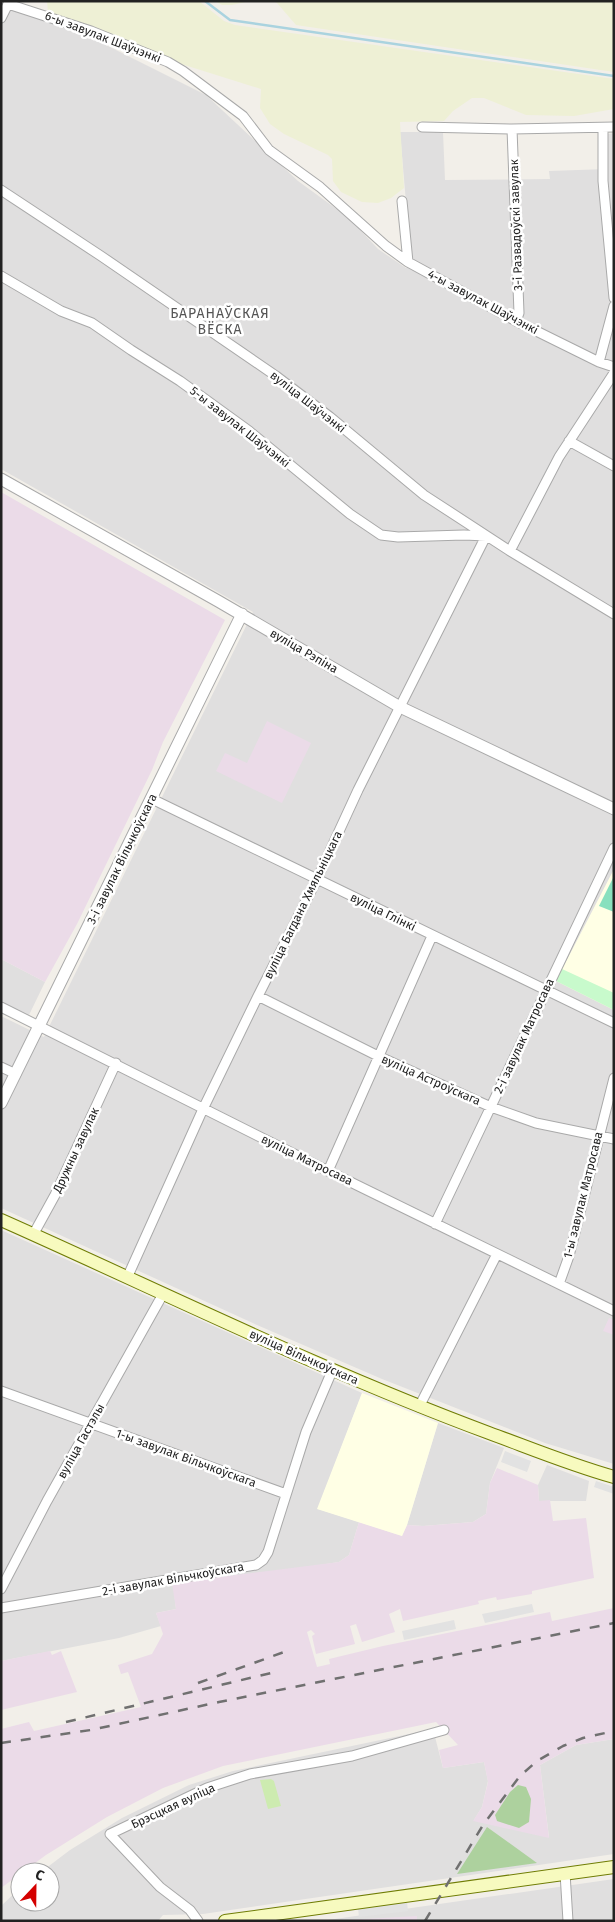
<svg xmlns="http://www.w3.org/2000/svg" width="615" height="1922" font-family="'Fira Sans',sans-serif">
<rect width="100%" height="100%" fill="#f2efe9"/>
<path fill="#e0dfdf" d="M1,5L90,37L206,95L298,181L349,218L378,249L406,268L411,261L400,132H443L445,180L550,179L549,171L607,169L608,134L614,133V1464L545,1443L382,1379L257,1325L1,1208V1016L44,1037L253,612L1,469Z
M1,959L45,982L29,1015L1,1001Z
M1,1230L362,1393L318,1509L359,1522L349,1555L339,1562L300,1568L173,1583L176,1609L156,1613L161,1626L119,1638L1,1661Z
M438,1423L504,1448L490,1483L486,1514L473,1522L423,1526L407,1525Z
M547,1465L589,1481L586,1501H539L538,1485Z
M433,1729L443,1768L484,1762L488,1781L482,1807L474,1820L549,1837L540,1765L576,1745L614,1739V1854L203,1914L163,1915L158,1921H1V1906L20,1888V1902H50V1872H41L70,1850L122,1818L189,1785L233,1771Z
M614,1879V1921H321L474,1899Z"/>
<path fill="#ebdbe8" d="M1,492L225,620L163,742L152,770L77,924L45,982L1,959Z
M267,721L311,743L282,803L216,771L225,753L247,763Z
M609,1318L614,1320V1335L603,1331Z
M497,1468L538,1485L539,1501L550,1500L553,1521L586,1518L594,1578L532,1591V1594L497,1600L496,1597L478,1601L479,1604L403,1621L400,1609L389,1614L395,1632L362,1642L356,1624L350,1626L355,1644L316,1654L312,1636L315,1634L311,1630L307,1632L317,1667L330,1664L329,1659L383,1646L550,1612L552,1621L614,1608V1739L576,1745L540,1765L549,1838L473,1821L482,1807L488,1782L484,1762L443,1768L439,1750L458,1745L436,1722L223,1766L163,1788L107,1817L46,1855L23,1872H20V1874L1,1888V1729L29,1722L34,1731L141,1707L128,1672L121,1674L118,1665L152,1654L163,1634L156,1613L176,1609L172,1583L339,1562L349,1555L359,1522L402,1536L407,1525L423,1526L473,1522L486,1514L490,1483Z
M50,1651L52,1655L61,1651L77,1692L1,1710V1661Z
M417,1916V1921H331Z"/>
<path fill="#ffffe5" d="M614,869V1010L556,981Z
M362,1393L438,1423L407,1525L402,1536L317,1509Z"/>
<path fill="#eef0d5" d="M47,1H199L224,21L235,25L614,79V109L574,116L526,115L484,98H472L453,111L444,121L400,122L404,188L391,198L378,203L362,202L341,192L333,181L332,159L328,155L284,134L270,124L260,108L261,89L175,62L95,27L48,12Z
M215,1H250L232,5H222Z
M273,1H614V72L296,25L277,3Z"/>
<path fill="#cdebb0" d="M271,1779L274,1781L281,1806L268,1809L260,1780Z"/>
<path fill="#add19e" d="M518,1785L526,1787L531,1799L529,1822L519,1828L497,1821L495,1815L510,1792Z
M487,1827L537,1863L457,1874Z"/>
<path fill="#c8facc" d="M562,969L614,993V1010L556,981Z"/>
<path fill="#88e0be" d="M614,876V912L599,906Z"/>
<path fill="#e2e2e2" d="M505,1451L531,1461L527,1472L501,1462Z
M596,1481L614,1487V1494L594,1487Z
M532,1604L534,1612L485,1623L482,1614Z
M454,1620L456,1629L404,1640L402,1631Z
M407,1902L408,1911L359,1917L358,1908Z"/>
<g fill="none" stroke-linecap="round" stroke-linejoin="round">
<path stroke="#aad3df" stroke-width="2.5" d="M205,1L230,20L614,76"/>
<defs>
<path id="minor" d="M1,18L8,4L91,31L168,62L183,71L243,116L269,150L320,187L386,246L408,262
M422,127L512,129L614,127
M603,128V181L614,298
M512,129L519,313L516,321
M1,190L101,256L276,376L330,417L424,495L510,551L614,614
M402,201L408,262L516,321L599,362L614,367
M1,276L61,311L92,323L131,350L180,381L249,431L350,514L381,535L398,537L464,535L486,536L358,790L317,879L257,998L203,1109L127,1278
M599,362L614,306
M569,441L614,466
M510,551L559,457L614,373
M152,799L614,1023
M258,996L378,1056L491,1107L536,1123L614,1139
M1,1007L328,1171L614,1311
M1,1067L16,1074
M328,1171L432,936
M435,1224L614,848
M33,1235L55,1195L116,1063
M559,1284L569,1256L614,1078
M1,1391L286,1494
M419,1407L497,1254
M1,1589L47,1501L163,1294
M1,1608L256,1565L263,1560L268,1552L306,1432L332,1371
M565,1873L568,1921
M198,1921L190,1910L160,1887L110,1834L207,1788L250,1774L352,1756L444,1730"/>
<path id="tertiary" d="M1,479L218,601L400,707L614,809
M1,1103L242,614"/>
<path id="secondary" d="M1,1220C163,1292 322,1371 489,1433C530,1448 571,1465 614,1477
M225,1921L614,1867"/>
</defs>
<use href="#minor" stroke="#a9a9a9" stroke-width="11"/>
<use href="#tertiary" stroke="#a9a9a9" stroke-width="13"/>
<use href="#secondary" stroke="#707d05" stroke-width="14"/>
<use href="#minor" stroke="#fff" stroke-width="9"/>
<use href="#tertiary" stroke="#fff" stroke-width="11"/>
<use href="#secondary" stroke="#f7fabf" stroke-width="12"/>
<path stroke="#707070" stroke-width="2.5" stroke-dasharray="10 10" stroke-linecap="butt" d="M198,1683L287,1651
M66,1722L271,1673
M1,1743L91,1730L219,1702L614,1623
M425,1921L483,1825L520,1776L537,1761L563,1746L583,1738L614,1731"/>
</g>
<g text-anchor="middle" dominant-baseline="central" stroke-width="5" stroke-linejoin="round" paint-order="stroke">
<g font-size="12" fill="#222" stroke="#fff">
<text transform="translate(103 37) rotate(21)">6-ы завулак Шаўчэнкі</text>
<text transform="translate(516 225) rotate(-92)">3-і Развадоўскі завулак</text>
<text transform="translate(483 302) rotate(28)">4-ы завулак Шаўчэнкі</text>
<text transform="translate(308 402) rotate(38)">вуліца Шаўчэнкі</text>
<text transform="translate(240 427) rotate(38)">5-ы завулак Шаўчэнкі</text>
<text transform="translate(304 651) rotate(30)">вуліца Рэпіна</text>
<text transform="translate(122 859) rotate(-64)">3-і завулак Вільчкоўскага</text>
<text transform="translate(303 905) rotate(-64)">вуліца Багдана Хмяльніцкага</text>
<text transform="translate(383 912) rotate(26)">вуліца Глінкі</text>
<text transform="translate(524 1036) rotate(-65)">2-і завулак Матросава</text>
<text transform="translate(431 1080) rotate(24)">вуліца Астроўскага</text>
<text transform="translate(76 1150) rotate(-65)">Дружны завулак</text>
<text transform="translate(307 1160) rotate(26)">вуліца Матросава</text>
<text transform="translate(583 1195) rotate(-76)">1-ы завулак Матросава</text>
<text transform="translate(304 1357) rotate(24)">вуліца Вільчкоўскага</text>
<text transform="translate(81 1441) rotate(-61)">вуліца Гастэлы</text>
<text transform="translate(186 1458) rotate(20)">1-ы завулак Вільчкоўскага</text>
<text transform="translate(173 1579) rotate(-10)">2-і завулак Вільчкоўскага</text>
<text transform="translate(173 1806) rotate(-25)">Брэсцкая вуліца</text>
</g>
<g font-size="14" letter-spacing="1" fill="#555" stroke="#fff">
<text x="220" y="313">БАРАНАЎСКАЯ<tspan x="220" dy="16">ВЁСКА</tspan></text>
</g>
</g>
<rect width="615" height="1922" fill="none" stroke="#222222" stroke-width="5"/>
<g transform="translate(35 1887) rotate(22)"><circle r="24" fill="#ffffff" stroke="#a7a7a7"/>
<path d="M0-4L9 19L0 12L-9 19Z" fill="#d40000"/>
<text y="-8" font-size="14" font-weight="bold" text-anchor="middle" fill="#222222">С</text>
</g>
</svg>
